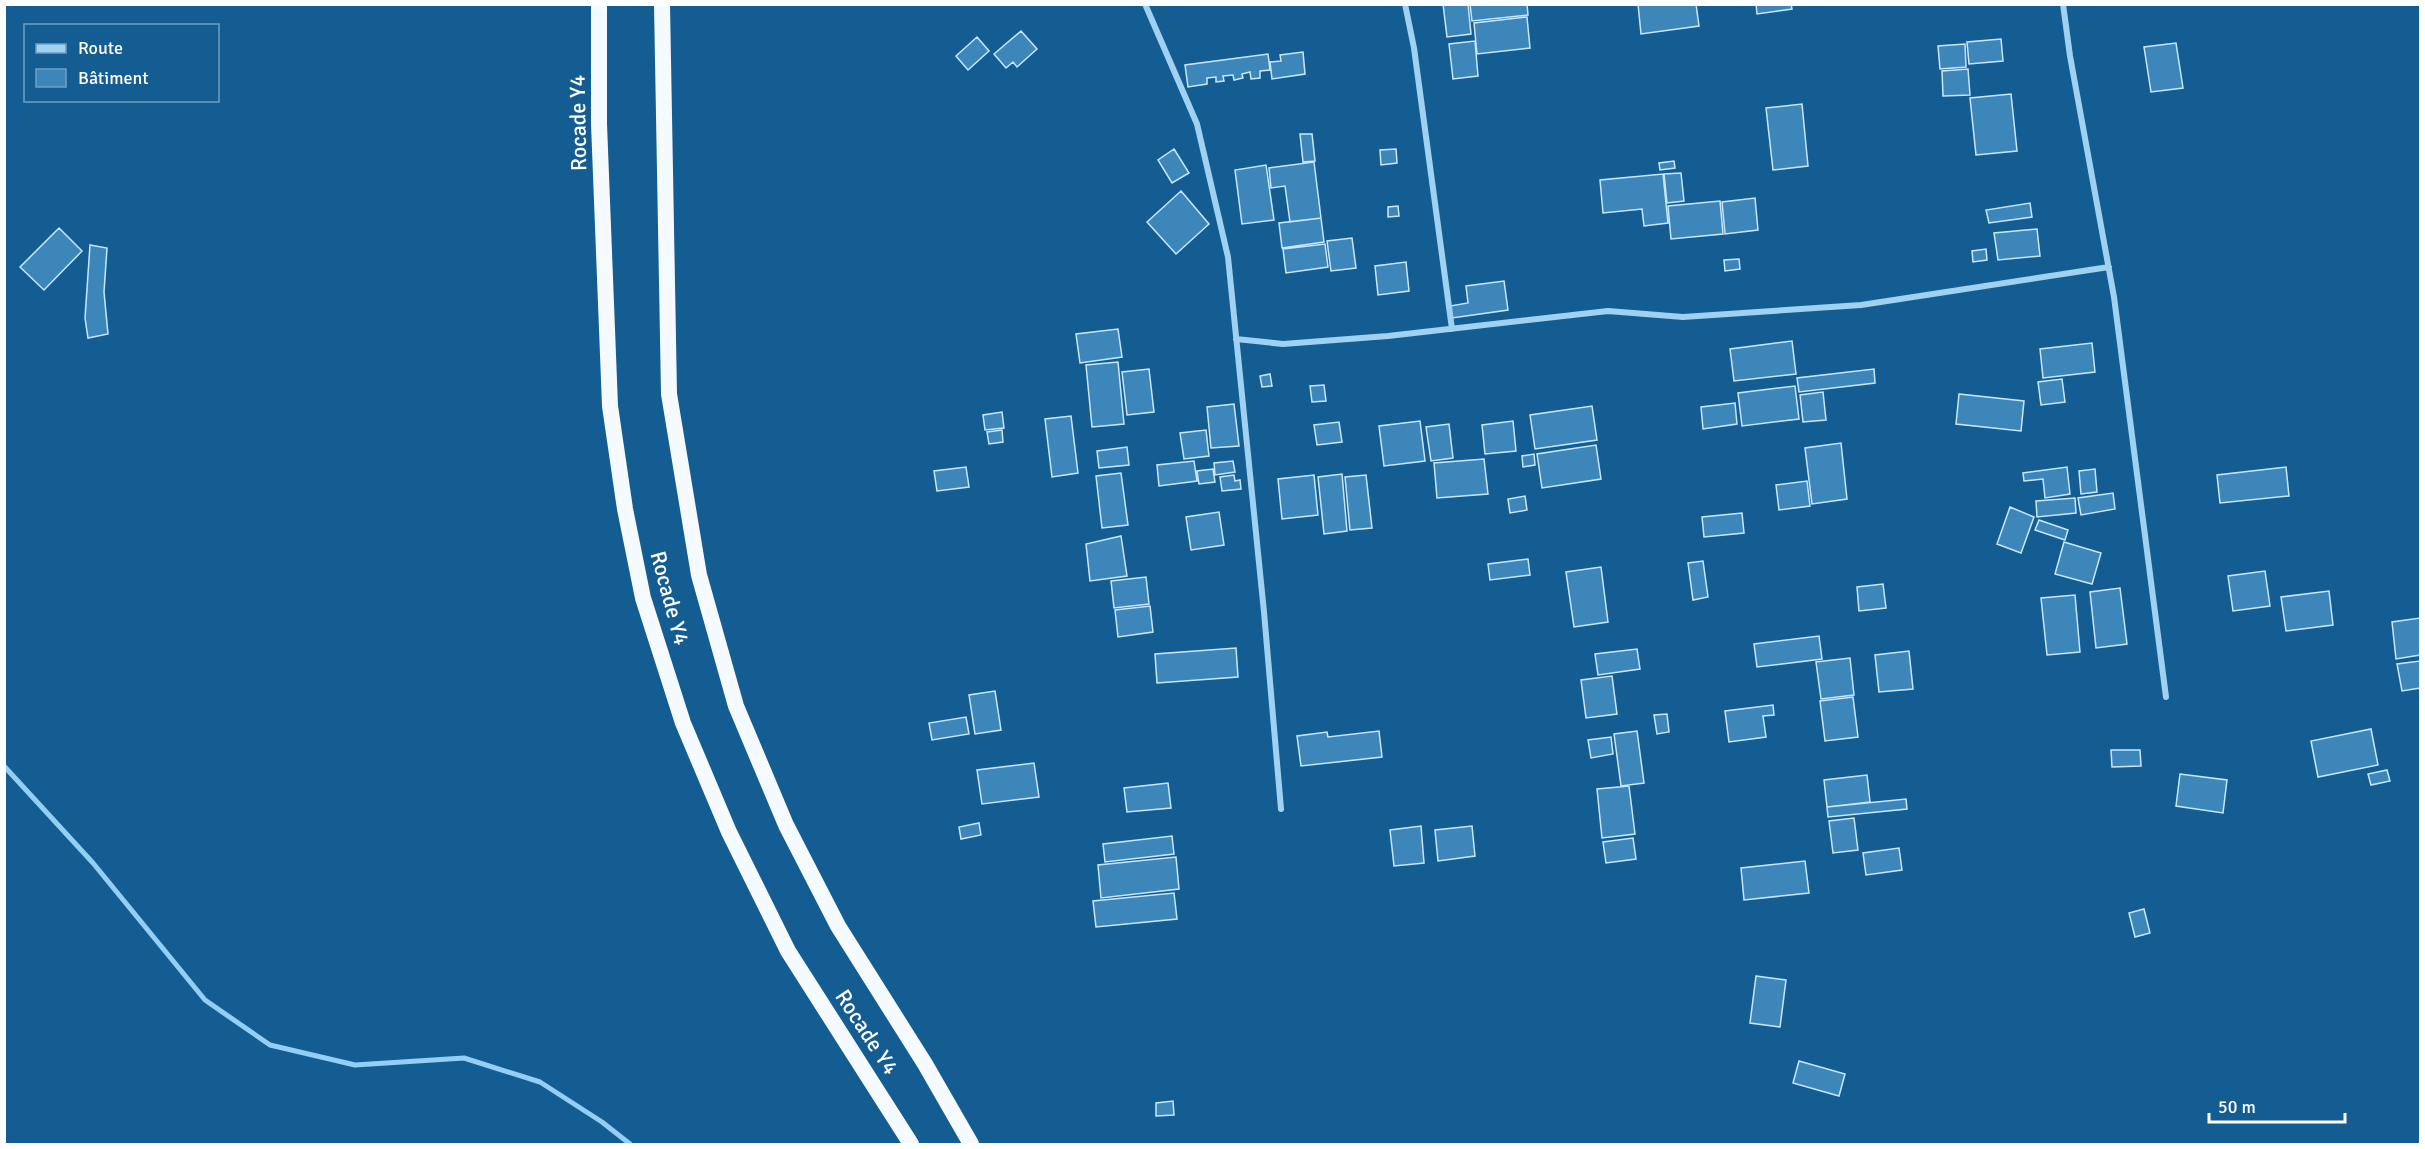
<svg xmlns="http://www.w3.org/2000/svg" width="2425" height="1149" font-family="Signika,sans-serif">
<rect width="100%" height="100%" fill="#145d92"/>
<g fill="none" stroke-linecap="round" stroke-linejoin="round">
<path stroke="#93cef5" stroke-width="5" d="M4,766L93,863L205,1000L270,1045L355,1065L464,1058L540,1082L602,1122L630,1144"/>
</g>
<path fill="#3d86ba" stroke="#c8e7fc" stroke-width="1.5" d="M1443,4H1468L1471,34L1447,37Z
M1470,4H1527L1528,15L1472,21Z
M1638,4H1696L1699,26L1641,34Z
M1756,4H1791L1792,9L1757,14Z
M1527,17L1530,48L1477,54L1474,23Z
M1021,31L1037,49L1017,67L1013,62L1006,68L994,54Z
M977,37L989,51L968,70L956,56Z
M2001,39L2003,61L1969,64L1967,42Z
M1475,41L1478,76L1453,79L1449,44Z
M2176,43L2183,88L2151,92L2144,47Z
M1965,44L1966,67L1940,69L1938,46Z
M1303,52L1305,74L1272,79L1270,62L1281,61L1280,55Z
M1268,54L1270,70L1260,71V78L1251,79L1250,72L1242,74L1243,78L1234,80L1233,75L1223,76L1224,81L1216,82V77L1207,78V84L1188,87L1185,65Z
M1968,69L1970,95L1943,96L1942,71Z
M2011,94L2017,151L1976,155L1970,98Z
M1802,104L1808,166L1773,170L1766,108Z
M1300,134H1312L1315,161L1303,162Z
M1174,149L1189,173L1172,183L1158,160Z
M1396,149L1397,163L1381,165L1380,150Z
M1674,161L1675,168L1660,170L1659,163Z
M1314,162L1321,218L1290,222L1285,186L1271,188L1269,168Z
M1266,165L1274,220L1242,224L1235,170Z
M1681,173L1684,201L1667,203L1664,174Z
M1663,174L1668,223L1644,226L1642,209L1603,213L1600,180Z
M1181,191L1209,224L1176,254L1147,222Z
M1755,198L1758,230L1725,234L1722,202Z
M1720,201L1723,234L1671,239L1668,206Z
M2030,203L2032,217L1989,223L1986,210Z
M1398,206L1399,216L1388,217V207Z
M1321,218L1324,242L1282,248L1279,223Z
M59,228L82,251L44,290L20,267Z
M2037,229L2040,256L1998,260L1994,233Z
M1352,238L1356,268L1331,271L1327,241Z
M1325,244L1328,267L1286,273L1283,249Z
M90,245L107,248L104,292L108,334L88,338L85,318Z
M1986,249L1987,260L1973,262L1972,251Z
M1739,259L1740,269L1725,271L1724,260Z
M1406,262L1409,291L1378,295L1375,266Z
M1504,281L1508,310L1452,318L1450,306L1468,303L1466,286Z
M1118,329L1122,357L1080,363L1076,334Z
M1792,341L1796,374L1734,381L1730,349Z
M2092,343L2095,372L2043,378L2040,349Z
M1118,362L1124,424L1092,427L1086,365Z
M1149,369L1154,412L1127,415L1122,372Z
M1874,369L1875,383L1799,392L1797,378Z
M1270,374L1272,386L1262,387L1260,376Z
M2062,379L2065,402L2041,405L2038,382Z
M1324,385L1326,401L1312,402L1310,386Z
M1795,386L1799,419L1742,426L1738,393Z
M1823,392L1826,420L1803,422L1800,395Z
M1959,394L2024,401L2021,431L1956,424Z
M1735,403L1737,424L1703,429L1701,407Z
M1234,404L1239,446L1211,448L1207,407Z
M1592,406L1597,440L1535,449L1530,415Z
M1002,412L1004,428L985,430L983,415Z
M1071,416L1078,473L1052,477L1045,419Z
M1420,421L1425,461L1384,466L1379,426Z
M1513,421L1516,451L1485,454L1482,425Z
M1339,422L1342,442L1317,445L1314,425Z
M1449,424L1453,458L1431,461L1426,427Z
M1002,430L1003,442L989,444L987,432Z
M1206,430L1209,456L1184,459L1180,433Z
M1841,443L1847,499L1812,504L1805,448Z
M1596,445L1601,479L1542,488L1537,454Z
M1127,447L1129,465L1099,468L1097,451Z
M1534,454L1535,465L1523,467L1522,456Z
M1484,459L1488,494L1437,498L1434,463Z
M1194,461L1197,481L1159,486L1157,465Z
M1233,461L1235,472L1215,475L1214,463Z
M966,467L969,487L937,491L934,471Z
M2067,467L2070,494L2045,498L2043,479L2024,481L2023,473Z
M2286,467L2289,496L2220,503L2217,475Z
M1213,469L1215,482L1199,484L1197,471Z
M2095,469L2097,492L2081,494L2079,471Z
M1121,473L1128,525L1102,528L1096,476Z
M1342,474L1347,531L1324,534L1318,477Z
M1234,475L1235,481L1240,480L1241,489L1222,491L1220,477Z
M1314,475L1318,515L1282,519L1278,479Z
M1366,475L1372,528L1350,530L1345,477Z
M1807,481L1810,506L1779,510L1776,485Z
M2113,493L2115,509L2081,515L2078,498Z
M1525,496L1527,510L1510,513L1508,499Z
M2075,498L2076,513L2037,517L2036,501Z
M2010,507L2034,517L2021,553L1997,544Z
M1219,512L1224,545L1191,550L1186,517Z
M1742,513L1744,533L1704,537L1702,517Z
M2039,520L2068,530L2065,540L2035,530Z
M1121,536L1127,576L1090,581L1086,544Z
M2064,542L2101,553L2092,584L2055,574Z
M1528,559L1530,575L1490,580L1488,564Z
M1703,561L1708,597L1693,600L1688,563Z
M1601,567L1608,622L1574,627L1566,572Z
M2265,571L2270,606L2233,611L2228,576Z
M1146,577L1149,604L1114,608L1111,581Z
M1883,584L1886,608L1859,611L1857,587Z
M2120,588L2127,644L2096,648L2090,592Z
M2329,591L2333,625L2286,631L2281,597Z
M2075,595L2080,652L2047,655L2041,598Z
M1150,606L1153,632L1118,637L1115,610Z
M2420,618V655L2396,659L2392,622Z
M1819,636L1822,659L1757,667L1754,644Z
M1236,648L1238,677L1157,683L1155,654Z
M1637,649L1640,669L1598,675L1595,654Z
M1909,651L1913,689L1879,692L1875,655Z
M1850,658L1854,695L1821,699L1816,662Z
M2420,661V688L2402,691L2397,664Z
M1612,676L1617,714L1586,718L1581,680Z
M995,691L1001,730L975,734L969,695Z
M1853,697L1858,737L1825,741L1820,701Z
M1773,705L1774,715L1763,716L1766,737L1729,742L1725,711Z
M1667,714L1669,732L1657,734L1654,715Z
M966,717L969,734L932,740L929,723Z
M2371,729L2378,765L2318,777L2311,741Z
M1379,731L1382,757L1301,766L1297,736L1327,732L1328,737Z
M1637,731L1644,783L1621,786L1614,734Z
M1611,737L1613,754L1591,758L1588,740Z
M2111,750H2140L2141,766L2112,767Z
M1034,763L1039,797L982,804L977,770Z
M2387,770L2390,781L2371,785L2368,774Z
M2180,774L2227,780L2223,813L2176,806Z
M1867,775L1870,802L1827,807L1824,780Z
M1168,783L1171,808L1127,812L1124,788Z
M1629,786L1635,834L1602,838L1597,789Z
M1906,799L1907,809L1828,817L1827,807Z
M1854,818L1858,850L1833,853L1829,821Z
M979,823L981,835L961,839L959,827Z
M1421,826L1424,863L1394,866L1390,830Z
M1472,826L1475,856L1438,861L1435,830Z
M1172,836L1174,854L1105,862L1103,844Z
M1633,838L1636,859L1606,863L1603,842Z
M1899,848L1902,870L1866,875L1863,853Z
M1176,857L1179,889L1101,898L1098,865Z
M1805,861L1809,893L1744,900L1741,868Z
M1174,893L1177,919L1096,927L1093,901Z
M2144,909L2150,933L2135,937L2129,913Z
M1756,976L1786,980L1780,1027L1750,1023Z
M1799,1061L1845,1074L1839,1096L1793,1083Z
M1173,1101L1174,1115L1156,1116V1103Z"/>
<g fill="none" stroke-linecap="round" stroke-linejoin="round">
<path stroke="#a1d1f1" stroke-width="6" d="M1145,4L1197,124L1228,257L1264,612L1281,809
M1405,4L1414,48L1452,329
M2063,4L2070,56L2114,297L2166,697
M1236,339L1283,344L1388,336L1608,311L1683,317L1861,305L2109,267"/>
<path stroke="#f5faff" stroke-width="16" d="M599,4V124L610,406L625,509L643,598L683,723L729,832L788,951L911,1144
M662,4L669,394L699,575L736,706L786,825L838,926L925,1064L971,1144"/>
</g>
<g text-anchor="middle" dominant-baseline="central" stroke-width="4.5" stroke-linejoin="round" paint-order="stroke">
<g font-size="22" fill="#fff" stroke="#145d92">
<text transform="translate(578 123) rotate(-91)">Rocade Y4</text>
<text transform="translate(670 598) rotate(75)">Rocade Y4</text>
<text transform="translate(867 1032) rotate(57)">Rocade Y4</text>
</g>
</g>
<rect width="2425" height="1149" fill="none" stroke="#ffffff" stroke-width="12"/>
<rect x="24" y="24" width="195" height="78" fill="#145d92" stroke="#729ebe" stroke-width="1.5"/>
<rect x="36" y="44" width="30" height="9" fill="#a1d1f1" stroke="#729ebe" stroke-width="1.5"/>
<text x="78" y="54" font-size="18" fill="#ffffff">Route</text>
<rect x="36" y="69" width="30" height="18" fill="#3d86ba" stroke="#729ebe" stroke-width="1.5"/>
<text x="78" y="84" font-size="18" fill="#ffffff">Bâtiment</text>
<path d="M2209 1113v9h136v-9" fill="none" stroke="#ffffff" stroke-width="3"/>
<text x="2218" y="1113" font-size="18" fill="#ffffff" stroke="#145d92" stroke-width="4.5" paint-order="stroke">50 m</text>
</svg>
